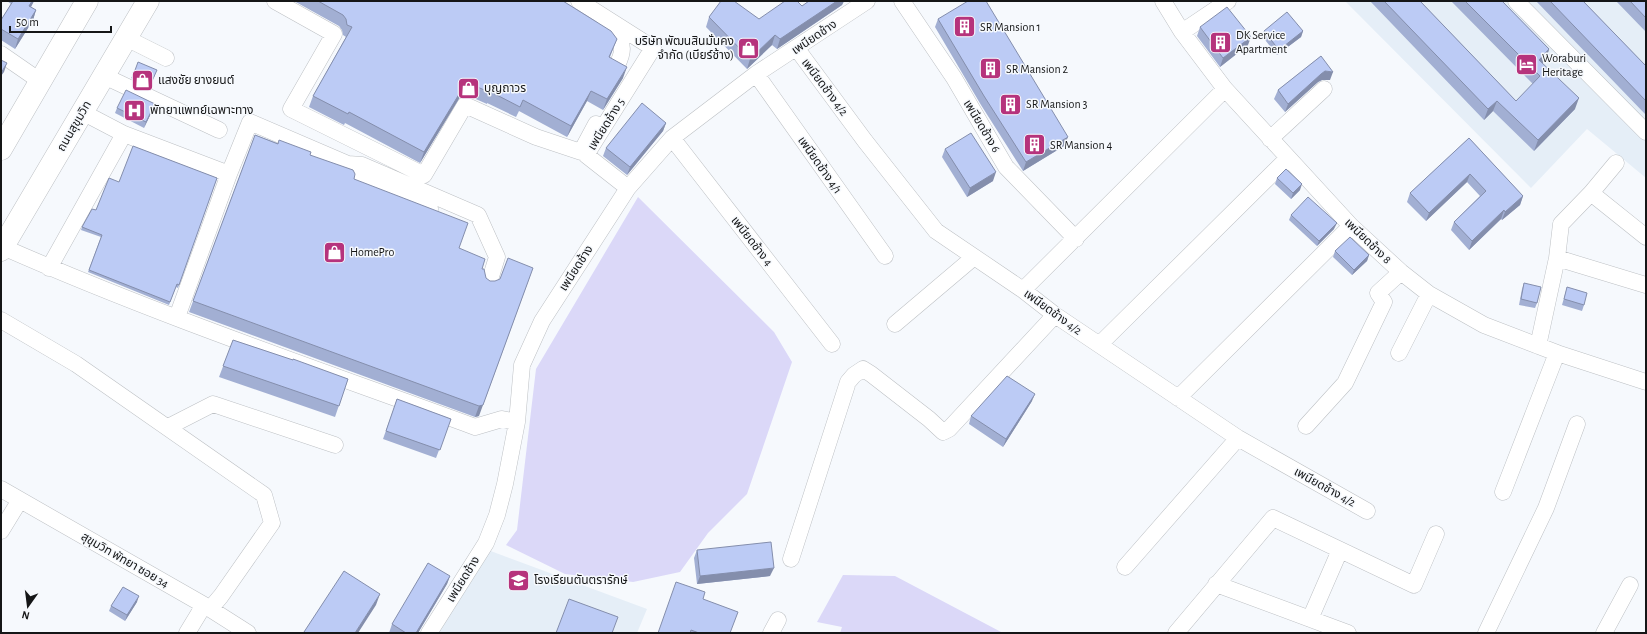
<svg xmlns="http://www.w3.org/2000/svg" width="1647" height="634" font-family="'Alegreya Sans','Noto Sans Thai',sans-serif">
<rect width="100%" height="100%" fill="#f6f9fd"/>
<path fill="#e5eef7" d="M1345,1H1646V178L1587,129L1531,188Z
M488,550L647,609L637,633H438Z"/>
<path fill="#dbd8f8" d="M638,197L774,332L792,362L747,494L708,533L680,572L633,582L565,574L506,545L517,530L536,369Z
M843,575L895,576L1003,633H840L842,627L817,622Z"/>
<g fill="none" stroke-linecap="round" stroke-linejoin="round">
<defs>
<path id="minor" d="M275,1L334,34L291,109L424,175L465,105L536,137L581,152L596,124
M579,1L653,48L586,155L628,188
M902,1L954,78L1006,167L1076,239
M1163,1L1182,32L1225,89L1351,226L1401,272L1429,294L1484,325L1557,353L1646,382
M1516,1L1646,132
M603,26C620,38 628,44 617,65
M1182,32L1228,1
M126,38L166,58
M797,49L865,141L936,231L1023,290L1055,315L1238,438L1367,511
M1,54L40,81
M756,74L885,256
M104,76L219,130
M82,112L124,134L229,174L250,122L348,164L362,165L478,215L497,257L489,283
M672,138L832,344
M1270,139L1324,89
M348,164L359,179L430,209
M1591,193L1646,237
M3,247C157,315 317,369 475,427L502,419L517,422
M1557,258L1646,285
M49,268L124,134
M1023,290L1225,89
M177,317L229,174
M1,320L76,364L264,495L272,523L221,596L210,609
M895,324L973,258
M1100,344L1288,158
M1538,346L1557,258L1561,224L1591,193L1616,163
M1399,353L1429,294
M1178,398L1351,226
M1306,426L1345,383L1384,302L1378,293L1401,272
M168,427L213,404L335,445
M1,489L204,605L248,633
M1503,492L1557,353
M1,531L20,500
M791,559L848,382L854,375L863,369L871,374L929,419L943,432L949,429L1055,315
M1125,567L1238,438
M1216,584L1348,633
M1310,619L1340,550
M187,633L204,605
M429,633L486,543L497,515L505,484L517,422L522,365L542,321L628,188L672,138L756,74L867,1
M771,633L778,620
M1176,633L1273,518L1414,585L1436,534
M1486,633L1546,508L1577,424
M1604,633L1630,585"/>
<path id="highway" d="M1,149L87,1
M1,250L148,1"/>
</defs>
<use href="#minor" stroke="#bdc0c4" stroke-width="17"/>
<use href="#highway" stroke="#bdc0c4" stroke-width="23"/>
<use href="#minor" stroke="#fff" stroke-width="16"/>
<use href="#highway" stroke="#fff" stroke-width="22"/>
</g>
<path fill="#a2afd3" d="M7,1H34L31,7L36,10L33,20L15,49L1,40V20L11,4Z
M294,1H563L617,39L610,57L623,78L603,110L587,101L567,137L519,111L516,117L487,103V104L469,96L460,97L420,163L345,123L344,125L309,107L313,96L346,37L343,35L342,30L339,26Z
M809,1H844L842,5L777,49L772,45L747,69L706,27L709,17L759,19L802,6Z
M1370,1H1420L1516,101L1533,84L1451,1H1502L1549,49L1546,60L1542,63L1575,109L1534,151L1493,111L1484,120Z
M1536,1H1583L1646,66V115Z
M1616,1H1646V32Z
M938,19L1064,146L1023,171L981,105L935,27Z
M1200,27L1248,45L1220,67L1197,36Z
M1264,31H1303L1301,37L1277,55L1262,36Z
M1321,56L1330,80H1322L1318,82L1285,112L1274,99L1278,90Z
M134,73L155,75L150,87L131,78Z
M117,108L153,109L144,128L115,113Z
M666,123L663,131L627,175L603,156L606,148Z
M255,135L310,155L354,179L459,248L482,269L479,416L475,417L189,312Z
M1469,138L1523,196L1520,205L1502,220L1501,219L1469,250L1451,230L1454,222L1480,196L1467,182L1426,221L1407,202L1410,193Z
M945,149L993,181L967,197L942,157Z
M217,178L178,288L176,287L169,305L88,272L101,237L81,230L82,227L119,182Z
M1277,178L1300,190L1291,199L1275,184Z
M1291,215L1334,229L1317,246L1289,220Z
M1335,251L1369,255L1367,261L1352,275L1333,257Z
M1524,283L1537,303L1535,308L1519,305L1522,289Z
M1567,287L1584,305L1582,311L1562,305Z
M233,340L348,379L335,417L219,377Z
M397,399L451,419L436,458L383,439Z
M1032,401L1003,447L969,424L971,416Z
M697,550L770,576L697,584L694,558Z
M450,576L447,584L418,633H389L392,624Z
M703,599L730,633H657Z
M137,602L125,621L109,611L111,606Z"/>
<path fill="#848eac" d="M32,1H34L26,16L29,6Z
M837,1H844L842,5L777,49L780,39Z
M36,10L33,20L15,49L18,39Z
M1303,31L1301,37L1277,55L1279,50Z
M775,35L772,45L747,69L750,59Z
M1251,37L1248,45L1220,67L1223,58Z
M1549,49L1546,60L1535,70L1539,60Z
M7,63L4,72L1,76V73Z
M627,67L623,78L603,110L607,99Z
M1325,71L1333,72L1330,80H1322L1318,82L1285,112L1288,104L1321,74Z
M473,85L469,96L460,97L420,163L424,152L464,86Z
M591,91L587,101L567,137L571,126Z
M1579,98L1575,109L1534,151L1538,140Z
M1497,101L1493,111L1484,120L1488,109Z
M155,104L153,109L144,128L146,122Z
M666,123L663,131L627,175L630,167Z
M1068,137L1064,146L1023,171L1026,162Z
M996,172L993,181L967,197L970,188Z
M1470,174L1467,182L1426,221L1429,213Z
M1302,184L1300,190L1291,199L1293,193Z
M1523,196L1520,205L1502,220L1505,212Z
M1504,210L1501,219L1469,250L1472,241Z
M1337,223L1334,229L1317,246L1319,241Z
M1369,255L1367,261L1352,275L1354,270Z
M533,268L479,416L475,417L479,406Z
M1035,394L1032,401L1003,447L1006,439Z
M774,568L770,576L697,584L700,576Z
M450,576L447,584L418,633H416Z
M380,594L376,605L358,633H355Z
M139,596L137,602L125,621L127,615Z"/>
<path fill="#bccbf5" stroke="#848eac" d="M13,1H32L29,6L36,10L18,39L1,29V20Z
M318,1H563L611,31L617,39L609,57L627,67L607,99L591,91L571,126L523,100L520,107L491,92V93L473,85L464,86L424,152L349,112L348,114L313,96L352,27L347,25L346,19L343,15Z
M721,1H734L759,19L785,1H797L802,6L809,1H837L780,39L775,35L750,59L709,17Z
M968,1H986L1068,137L1026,162L984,96L938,19Z
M1384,1H1420L1516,101L1540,76L1465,1H1502L1549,49L1539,60L1579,98L1538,140L1497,101L1488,109Z
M1550,1H1583L1646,66V101Z
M1630,1H1646V18Z
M1227,7L1251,37L1223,58L1200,27Z
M1287,12L1303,31L1279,50L1264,31Z
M1321,56L1333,72L1325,71L1321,74L1288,104L1278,90Z
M1,60L7,63L1,73Z
M138,62L157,70L152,81L134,73Z
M126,90L155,104L146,122L117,108Z
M642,103L666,123L630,167L606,148Z
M971,133L996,172L970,188L945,149Z
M255,135L278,144L279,140L311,152L310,155L353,170L355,174L354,179L468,223L459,248L485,259L482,269H484L486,278L490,281H495L500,279L508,258L533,268L483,405L479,406L193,301Z
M1469,138L1523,196L1505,212L1504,210L1472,241L1454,222L1486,191L1470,174L1429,213L1410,193Z
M133,146L217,178L179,285L177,284L170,302L89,270L102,235L82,227L92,209L96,210L109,178L119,182Z
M1286,169L1302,184L1293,193L1277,178Z
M1308,197L1337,223L1319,241L1291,215Z
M1350,237L1369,255L1354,270L1335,251Z
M1524,283L1541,287L1537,303L1521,299Z
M1567,287L1587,293L1584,305L1564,299Z
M233,340L293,360V359L348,379L339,406L223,366Z
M1007,376L1035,394L1006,439L971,416Z
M397,399L451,419L440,450L386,431Z
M771,542L774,568L700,576L697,550Z
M428,563L450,576L416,633H406L392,624Z
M344,571L380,594L355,633H306L304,632Z
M676,582L705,592L703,599L738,612L730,633H699L691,630L690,633H658Z
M123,587L139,596L127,615L111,606Z
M569,599L618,617L612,633H556Z"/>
<defs>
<symbol id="building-square" viewBox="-11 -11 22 22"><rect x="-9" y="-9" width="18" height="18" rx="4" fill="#b6337c" stroke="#f6f9fd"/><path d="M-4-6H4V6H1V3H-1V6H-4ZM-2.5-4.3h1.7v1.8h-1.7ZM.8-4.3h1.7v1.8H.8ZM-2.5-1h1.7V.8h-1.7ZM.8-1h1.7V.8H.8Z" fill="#fff"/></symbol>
<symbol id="shop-square" viewBox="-11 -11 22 22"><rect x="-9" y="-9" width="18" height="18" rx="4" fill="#b6337c" stroke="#f6f9fd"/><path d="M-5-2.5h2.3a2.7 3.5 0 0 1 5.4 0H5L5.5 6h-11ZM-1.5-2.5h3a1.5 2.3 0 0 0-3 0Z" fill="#fff"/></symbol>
<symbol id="hotel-square" viewBox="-11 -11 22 22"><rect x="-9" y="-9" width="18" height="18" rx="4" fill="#b6337c" stroke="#f6f9fd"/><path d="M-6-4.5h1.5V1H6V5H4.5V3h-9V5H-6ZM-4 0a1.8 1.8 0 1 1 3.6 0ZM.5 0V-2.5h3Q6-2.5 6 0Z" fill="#fff"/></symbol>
<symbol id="hospital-square" viewBox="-11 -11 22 22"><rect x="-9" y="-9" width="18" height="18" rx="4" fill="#b6337c" stroke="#f6f9fd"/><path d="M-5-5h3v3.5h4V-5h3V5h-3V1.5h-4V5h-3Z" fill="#fff"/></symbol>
<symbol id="school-square" viewBox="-11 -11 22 22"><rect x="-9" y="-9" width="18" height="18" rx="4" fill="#b6337c" stroke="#f6f9fd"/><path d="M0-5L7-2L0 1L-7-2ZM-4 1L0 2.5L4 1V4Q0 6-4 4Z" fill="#fff"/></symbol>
</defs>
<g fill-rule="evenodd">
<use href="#building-square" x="952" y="14" width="25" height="25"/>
<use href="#building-square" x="1208" y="30" width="25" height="25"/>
<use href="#shop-square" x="736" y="36" width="25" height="25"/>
<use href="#hotel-square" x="1514" y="52" width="25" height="25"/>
<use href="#building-square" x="978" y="56" width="25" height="25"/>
<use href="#shop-square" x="130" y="68" width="25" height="25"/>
<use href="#shop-square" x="456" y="76" width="25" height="25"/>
<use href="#building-square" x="998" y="92" width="25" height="25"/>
<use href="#hospital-square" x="122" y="98" width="25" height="25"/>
<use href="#building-square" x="1022" y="132" width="25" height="25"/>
<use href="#shop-square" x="322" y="240" width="25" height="25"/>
<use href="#school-square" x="506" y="568" width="25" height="25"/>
</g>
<g text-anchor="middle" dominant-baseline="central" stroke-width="3" stroke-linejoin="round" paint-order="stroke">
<g font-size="12" fill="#151617" stroke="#f6f9fd" text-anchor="start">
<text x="980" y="27">SR Mansion 1</text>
<text x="1236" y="35">DK Service<tspan x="1236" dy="14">Apartment</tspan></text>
<text x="734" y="41" text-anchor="end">บริษัท พัฒนสินมั่นคง<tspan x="734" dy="14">จำกัด (เบียร์ช้าง)</tspan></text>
<text x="1542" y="58">Woraburi<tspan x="1542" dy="14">Heritage</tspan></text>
<text x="1006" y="69">SR Mansion 2</text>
<text x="158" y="80">แสงชัย ยางยนต์</text>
<text x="484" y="88">บุญถาวร</text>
<text x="1026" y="104">SR Mansion 3</text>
<text x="150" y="110">พัทยาแพทย์เฉพาะทาง</text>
<text x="1050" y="145">SR Mansion 4</text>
<text x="350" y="252">HomePro</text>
<text x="534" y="580">โรงเรียนตันตรารักษ์</text>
</g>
<g font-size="12" fill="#151617" stroke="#f6f9fd">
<text transform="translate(814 37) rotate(-34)">เพนียดช้าง</text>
<text transform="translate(825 87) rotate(53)">เพนียดช้าง 4/2</text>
<text transform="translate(606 124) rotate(-58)">เพนียดช้าง 5</text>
<text transform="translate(74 126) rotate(-60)">ถนนสุขุมวิท</text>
<text transform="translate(982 126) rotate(59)">เพนียดช้าง 6</text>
<text transform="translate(820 165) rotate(55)">เพนียดช้าง 4/1</text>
<text transform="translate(752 241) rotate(52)">เพนียดช้าง 4</text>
<text transform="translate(1368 241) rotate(44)">เพนียดช้าง 8</text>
<text transform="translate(576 268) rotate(-57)">เพนียดช้าง</text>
<text transform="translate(1053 312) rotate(36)">เพนียดช้าง 4/2</text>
<text transform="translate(1325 487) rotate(29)">เพนียดช้าง 4/2</text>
<text transform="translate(125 560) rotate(30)">สุขุมวิท พัทยา ซอย 34</text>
<text transform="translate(463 579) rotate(-58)">เพนียดช้าง</text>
</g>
</g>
<rect width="1647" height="634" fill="none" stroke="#151617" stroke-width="4"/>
<g transform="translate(28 606) rotate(194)" stroke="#f6f9fd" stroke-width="3" paint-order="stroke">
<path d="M0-3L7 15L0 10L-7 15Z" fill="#151617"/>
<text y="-6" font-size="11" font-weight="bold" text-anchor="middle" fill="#151617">N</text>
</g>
<path d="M10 26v6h101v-6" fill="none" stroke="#151617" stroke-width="2"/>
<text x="16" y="26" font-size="12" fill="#151617" stroke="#f6f9fd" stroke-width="3" paint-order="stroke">50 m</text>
</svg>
